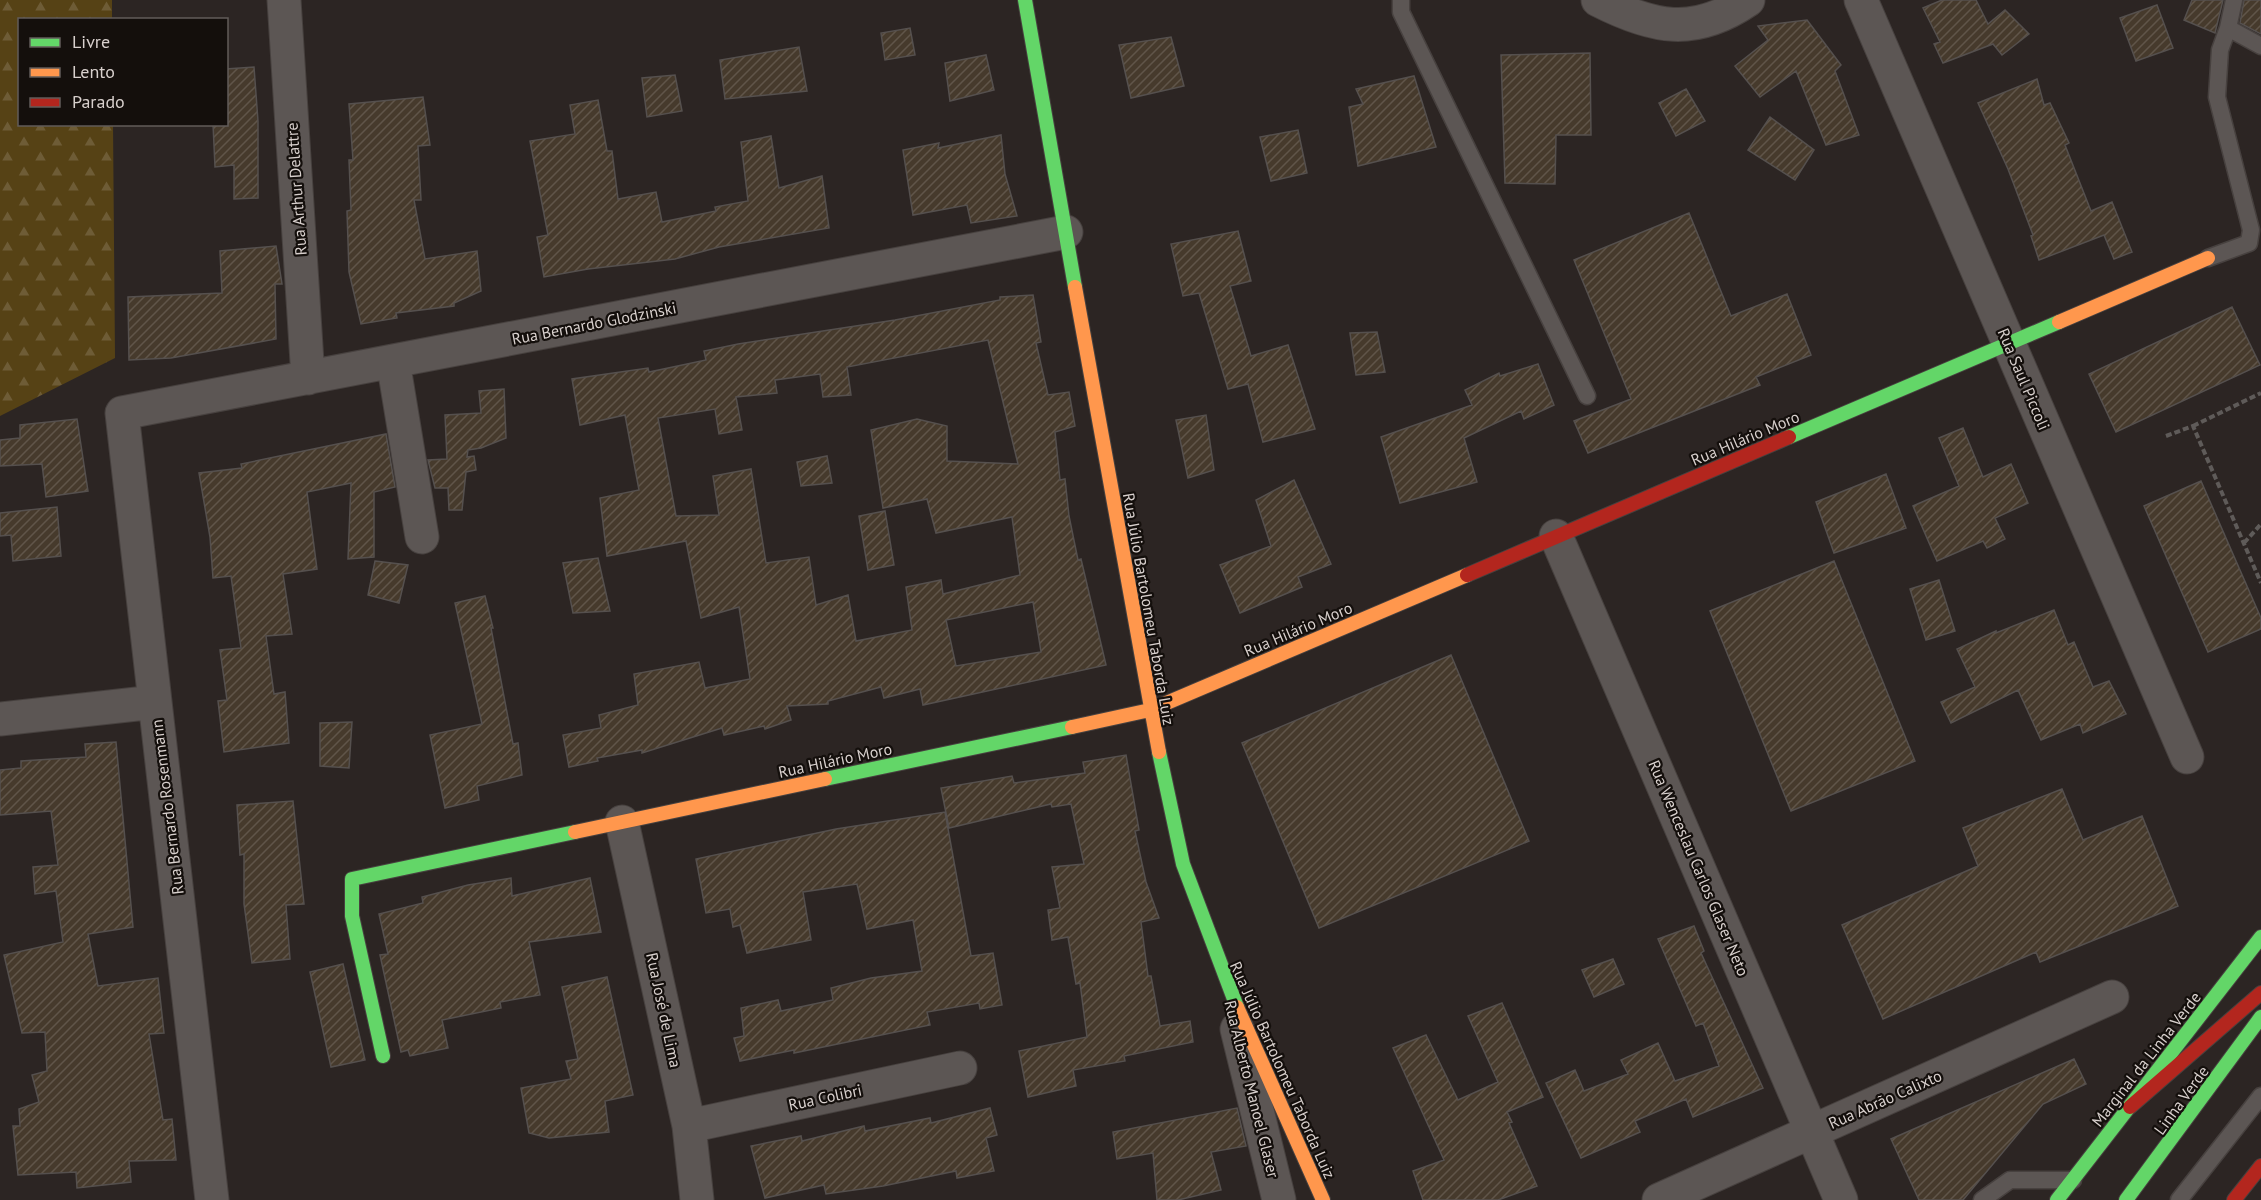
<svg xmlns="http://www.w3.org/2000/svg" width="2261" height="1200" font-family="'PT Sans',sans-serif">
<defs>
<pattern id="forest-firs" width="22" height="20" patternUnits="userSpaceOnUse" patternTransform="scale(1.5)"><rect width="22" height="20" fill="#564215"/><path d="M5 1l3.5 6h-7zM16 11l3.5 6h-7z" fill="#6e5c36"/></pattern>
<pattern id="building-hatch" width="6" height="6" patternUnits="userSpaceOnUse" patternTransform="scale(1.5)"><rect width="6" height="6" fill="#463a2c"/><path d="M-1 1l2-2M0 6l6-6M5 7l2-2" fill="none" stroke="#605549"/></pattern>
</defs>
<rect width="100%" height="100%" fill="#2c2523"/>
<path fill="url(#forest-firs)" d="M0,0H112V19L20,20V124L113,125L115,358L0,416Z"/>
<path fill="url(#building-hatch)" stroke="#55504e" stroke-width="1.5" fill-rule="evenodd" d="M1942,0H1976L1988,24L2005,10L2029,34L2002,55L1993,44L1943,63L1934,44L1940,42L1923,8Z
M2192,0H2223L2215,33L2184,20Z
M2244,0H2261V34L2240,23Z
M2157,5L2173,48L2136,61L2120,18Z
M1807,20L1841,65L1835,71L1859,135L1826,145L1796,71L1760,97L1735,66L1768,40L1758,26Z
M910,28L915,55L885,60L881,33Z
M1171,37L1184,86L1131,98L1119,45Z
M799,47L807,91L725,99L720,60Z
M1590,53L1591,135H1556L1555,184L1505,183L1501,55Z
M986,55L994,90L950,101L945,63Z
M254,67L258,121V198L234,199V165L215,167L213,124H226V69Z
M675,75L682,111L647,117L642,78Z
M1414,76L1436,147L1358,166L1349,107L1363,104L1356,89Z
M2037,79L2044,105L2050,103L2069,143L2065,145L2091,211L2112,202L2132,252L2114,259L2104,235L2039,260L2031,236L2033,235L2008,169L1978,103Z
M1686,89L1705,121L1676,136L1659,103Z
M423,97L430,145L418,146L421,200H414L425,259L477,251L481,291L454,303V306L396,313L397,318L361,324L349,272L347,211L351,210L349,160H353L349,104Z
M598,100L607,151H612L618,199L656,192L662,222L716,211L715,207L748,201L741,142L771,136L779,188L822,176L829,228L719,247L675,259L588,269L544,277L537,237L548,235L530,141L575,134L570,105Z
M1770,117L1814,150L1795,180L1748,150Z
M1298,130L1307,173L1271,181L1260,137Z
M1001,135L1005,174L1017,216L971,223L967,205L913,215L903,150L939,143L938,148Z
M1689,213L1731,316L1787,294L1811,355L1756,377L1760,385L1588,453L1574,421L1631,399L1574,260Z
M1238,231L1251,281L1230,286L1251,356L1288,345L1315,429L1263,442L1248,384L1228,389L1199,293L1183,296L1171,244Z
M276,246L282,284H275L276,339L171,358L129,360L128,297L222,293L220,251Z
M1033,295L1041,342L1036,343L1048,395L1069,392L1075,426L1055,432L1060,480L1065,479L1069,516L1078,560L1081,559L1106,665L923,705L920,689L884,698L881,687L828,701V704L787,706L791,720L765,729L764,726L724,735L722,728L642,753V750L597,758L598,761L569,767L563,735L601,728L599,715L638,705L634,674L699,662L705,688L750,679L739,607L701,618L686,541L607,556L600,498L639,490L625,415L580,425L572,379L648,368L649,372L706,360L704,351L738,344L895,320L1000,300V297ZM988,340L1018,464L947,461V426L917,419L871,430L883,508L927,499L936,533L1012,517L1020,575L943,594L941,580L906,587L912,630L856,641L848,595L816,605L809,557L766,563L751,469L713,476L719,515L676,516L658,418L715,409L719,434L742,430L736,397L777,393L775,380L820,374L823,397L851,395L847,367ZM1033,602L1041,652L956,666L946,620Z
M2232,307L2260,365L2116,432L2089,374Z
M1377,332L1385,372L1356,375L1350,333Z
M1538,364L1554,405L1524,419L1521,411L1464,438L1477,482L1400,503L1381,437L1472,405L1465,390L1499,373L1500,376Z
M504,389L506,438L481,448L468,450L467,457L474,456L476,470L466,472L462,510H449L448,488H435L428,460L447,459L445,415L481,413L479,391Z
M1206,415L1214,470L1188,478L1176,420Z
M77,419L88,491L46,497L42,464L0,466V440L20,438V425Z
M1963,428L1983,477L2011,464L2028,503L1995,518L2005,539L1987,548L1983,541L1937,561L1913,506L1959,486L1939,438Z
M386,434L395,487L374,492V557L348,559L351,483L307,492L317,569L283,574L292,634L266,636L274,694L285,692L289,743L224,752L218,701L227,700L220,650L241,648L231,576L213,578L210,537L199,473L242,468L241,464Z
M827,456L832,483L801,486L797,462Z
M1886,474L1906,528L1834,553L1816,502Z
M1294,480L1331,564L1298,577L1302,587L1240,613L1220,565L1271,546L1256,500Z
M2201,481L2261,618V629L2208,652L2144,506Z
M57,507L61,556L13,561L11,535L0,536V513Z
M885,511L894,565L868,570L859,516Z
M598,558L610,611L573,613L563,563Z
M375,561L408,565L399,603L368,595Z
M1834,561L1915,761L1791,811L1710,611Z
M1939,580L1955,631L1926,640L1910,589Z
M485,596L493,628H491L513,744L518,743L522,775L477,786L479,800L445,808L430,735L482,724L455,603Z
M2054,610L2068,645L2074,642L2093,687L2109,681L2126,714L2083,733L2080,724L2041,740L2018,690L1951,723L1941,702L1975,687L1957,649L1996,631V633Z
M1451,655L1529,841L1319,928L1242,743Z
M352,722L349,768L320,766V723Z
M116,742L133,927L88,934L98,986L158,978L164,1033L149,1034L163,1120L172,1119L176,1160L129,1161L131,1182L77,1188L76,1172L18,1175L13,1126H20L19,1109L39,1102L32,1075L47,1071L45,1032L22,1033L4,955L63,942L56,891L35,894L33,867L58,865L51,811L0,815V770L21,768V761L86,757L85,744Z
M1126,755L1139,830L1135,831L1146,882L1159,918L1141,922L1148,976H1151L1160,1026L1190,1021L1193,1042L1124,1056L1125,1061L1073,1070L1076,1086L1028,1097L1019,1051L1087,1037L1080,983L1076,984L1068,937L1052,940L1048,910L1060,908L1052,867L1084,864L1071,804L1052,807L1051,804L949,828L941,788L1012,776L1014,783L1085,773L1083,762Z
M2062,789L2083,840L2142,816L2178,906L2040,962L2036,952L1883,1019L1842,925L1978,866L1963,828Z
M293,801L304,904L286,905L290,959L252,963L244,904V854L240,855L237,805Z
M945,812L971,956L993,953L1002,1005L980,1009L979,1003L927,1012L930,1025L794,1053V1050L740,1061L734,1038L744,1036L741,1008L778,1000L781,1011L833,1000L831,988L871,978L922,971L913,920L867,929L857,884L803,892L811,940L747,953L740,925L733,927L730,909L706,913L696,859L836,829Z
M511,878L512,896L590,878L601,932L529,942L540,995L500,1002L501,1008L442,1020L448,1048L410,1056L408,1050L401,1052L380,955L388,954L379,914L423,903L422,897L468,885Z
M1694,926L1704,951L1701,953L1763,1088L1693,1117L1686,1099L1635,1121L1640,1132L1581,1158L1546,1083L1575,1070L1584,1091L1628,1074L1621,1060L1658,1043L1675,1081L1719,1066L1703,1023L1696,1026L1658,939Z
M1613,959L1624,984L1594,997L1582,970Z
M343,964L365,1060L331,1067L310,972Z
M607,977L633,1095L605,1101L609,1132L549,1138L529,1133L521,1088L571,1079L566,1061L578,1059L562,987Z
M1502,1003L1543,1097L1507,1112L1512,1122L1509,1123L1537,1186L1498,1200H1423L1413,1171L1444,1160L1393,1048L1426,1035L1458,1100L1498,1082L1468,1016Z
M2074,1059L2086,1084L2043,1104L1963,1200H1919L1891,1139Z
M990,1108L997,1135L986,1138L994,1171L957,1178L956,1171L883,1186L826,1194L824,1185L765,1198L751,1146L801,1136L802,1141L864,1126L865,1131L930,1118L931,1123Z
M1237,1108L1246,1146L1211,1152L1221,1190L1178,1200H1157L1153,1153L1117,1159L1113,1132Z"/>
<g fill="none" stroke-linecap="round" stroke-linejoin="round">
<defs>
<path id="lane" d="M1401,0V12L1587,396
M2228,28L2261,46
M2208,258L2249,243L2251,230L2217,97L2220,50L2228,28L2234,0
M1982,1200L2010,1180H2073
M2179,1200L2261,1096"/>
<path id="street" d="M284,0L308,378
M1598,0C1653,28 1694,37 1748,0
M1861,0L2187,757
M393,361L422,537
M1556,536L1841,1200
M0,719L155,702
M622,822L689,1126L697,1200
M1237,1029L1279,1200
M689,1126L960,1068
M212,1200L122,413L1066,232
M1659,1200L2112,997"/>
<path id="fast" d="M1025,0L1075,287
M1789,437L2059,322
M1159,752L1183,864L1237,1007
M825,779L1072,727
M383,1056L352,916V879L575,832
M2057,1200L2261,937
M2126,1200L2261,1017"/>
<path id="slow" d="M1075,287L1159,752
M2059,322L2208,258
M1072,727L1150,710L1467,575
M575,832L825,779
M1237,1007L1323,1200"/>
<path id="jam" d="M1467,575L1789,437
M2130,1107L2261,993
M2234,1200L2261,1166"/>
</defs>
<use href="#lane" stroke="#47413f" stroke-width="19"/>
<use href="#street" stroke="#47413f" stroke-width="35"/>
<use href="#fast" stroke="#47413f" stroke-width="16"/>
<use href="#slow" stroke="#47413f" stroke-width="16"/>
<use href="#jam" stroke="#47413f" stroke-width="16"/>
<path stroke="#5f5b59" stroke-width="4" stroke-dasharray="6 3" stroke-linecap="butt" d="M2193,426L2261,393
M2166,436L2193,426L2261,583
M2244,543L2261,524"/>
<use href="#lane" stroke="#5c5654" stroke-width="16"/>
<use href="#street" stroke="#5c5654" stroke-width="33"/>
<use href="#fast" stroke="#63d668" stroke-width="14"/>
<use href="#slow" stroke="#ff974d" stroke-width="14"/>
<use href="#jam" stroke="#b3261e" stroke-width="14"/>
</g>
<g text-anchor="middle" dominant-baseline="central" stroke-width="4.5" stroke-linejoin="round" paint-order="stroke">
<g font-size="16" fill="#d8d0cd" stroke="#140f0c">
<text transform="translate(296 189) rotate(-94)">Rua Arthur Delattre</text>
<text transform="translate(594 323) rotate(-11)">Rua Bernardo Glodzinski</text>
<text transform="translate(2024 379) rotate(67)">Rua Saul Piccoli</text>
<text transform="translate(1745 438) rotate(-23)">Rua Hilário Moro</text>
<text transform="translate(1149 609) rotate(80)">Rua Júlio Bartolomeu Taborda Luiz</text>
<text transform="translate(1298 629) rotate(-23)">Rua Hilário Moro</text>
<text transform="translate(835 760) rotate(-12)">Rua Hilário Moro</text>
<text transform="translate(167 807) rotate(-97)">Rua Bernardo Rosenmann</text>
<text transform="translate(1699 868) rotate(67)">Rua Wenceslau Carlos Glaser Neto</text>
<text transform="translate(664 1010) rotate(78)">Rua José de Lima</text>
<text transform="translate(2146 1059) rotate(-52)">Marginal da Linha Verde</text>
<text transform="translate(1283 1070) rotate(66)">Rua Júlio Bartolomeu Taborda Luiz</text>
<text transform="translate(1252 1089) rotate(76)">Rua Alberto Manoel Glaser</text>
<text transform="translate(825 1097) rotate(-12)">Rua Colibri</text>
<text transform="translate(1885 1099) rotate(-24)">Rua Abrão Calixto</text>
<text transform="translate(2181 1100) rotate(-54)">Linha Verde</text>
</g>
</g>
<rect x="18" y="18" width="210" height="108" fill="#140f0c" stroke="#625c59" stroke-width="1.5"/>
<rect x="30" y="38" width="30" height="9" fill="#63d668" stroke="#625c59" stroke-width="1.5"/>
<text x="72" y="48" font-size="18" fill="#d8d0cd">Livre</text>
<rect x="30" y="68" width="30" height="9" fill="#ff974d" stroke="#625c59" stroke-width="1.5"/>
<text x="72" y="78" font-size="18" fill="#d8d0cd">Lento</text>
<rect x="30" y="98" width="30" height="9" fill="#b3261e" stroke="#625c59" stroke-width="1.5"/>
<text x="72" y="108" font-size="18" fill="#d8d0cd">Parado</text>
</svg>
